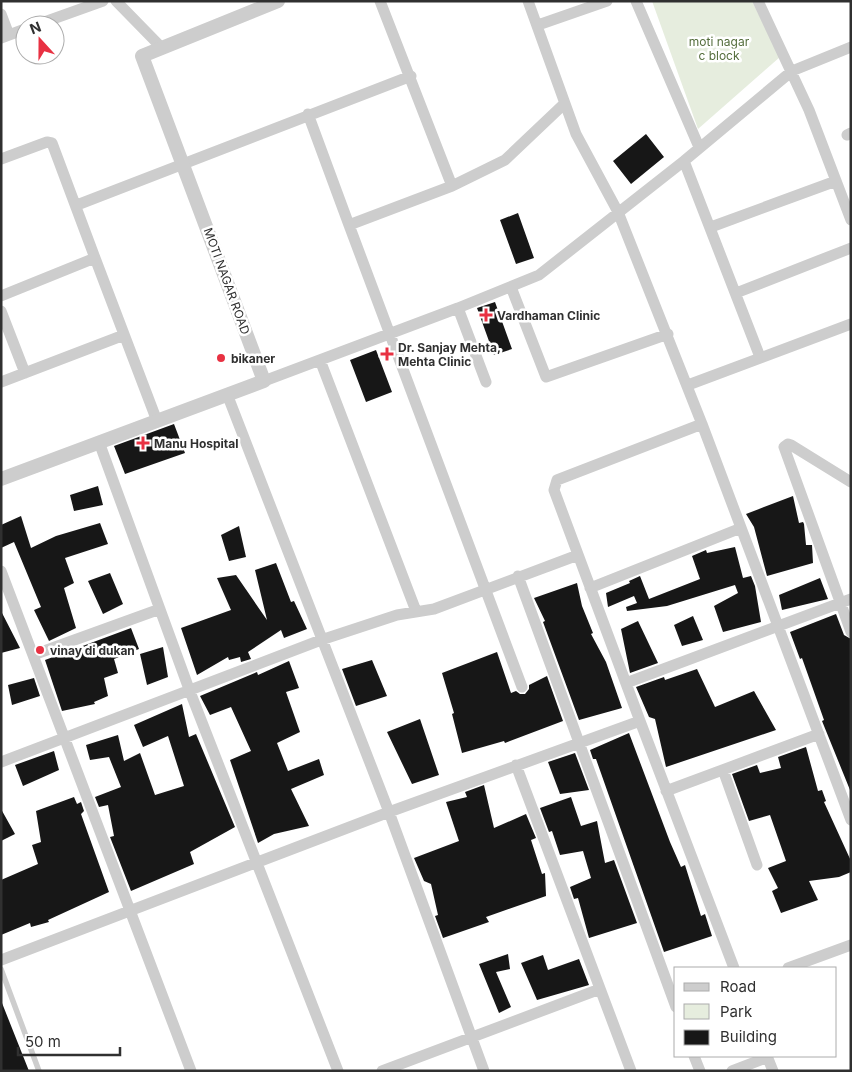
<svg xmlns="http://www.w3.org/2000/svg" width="852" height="1072" font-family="Inter,sans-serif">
<rect width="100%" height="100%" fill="#fff"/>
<path fill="#e6edde" d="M652,1H752L780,57L698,129Z"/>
<path fill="#171717" d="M646,134L664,157L631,184L613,161Z
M518,213L534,258L516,264L500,220Z
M495,302L512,349L494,355L477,308Z
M376,350L392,392L366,402L350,360Z
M174,424L185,453L125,474L114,446Z
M98,486L103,505L74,511L70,495Z
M793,496L799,523L803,522L804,524L806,545H812L813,563L767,576L754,527L746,514Z
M21,516L31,548L56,536L100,523L108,544L65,558L74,583L64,588L76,628L49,641L34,610L41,607L14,542L1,548V525Z
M239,526L246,557L229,561L221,535Z
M735,547L743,578L751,576L755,586L761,622L723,632L714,606L738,593L735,585L667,606L627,611L626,607L637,603L634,596L608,607L606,593L630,583L629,581L640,576L649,599L700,579L692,556L706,550L707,553Z
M276,563L291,602L294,601L307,629L284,638L281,630L248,652L251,659L241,662L240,657L229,660L228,657L197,675L181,628L231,610L217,578L236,575L267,620L255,570Z
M110,573L123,604L103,614L88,581Z
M820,578L828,599L782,610L779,595Z
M577,583L582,606L593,633L591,634L606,662L622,708L579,720L543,622L545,621L534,598Z
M1,611L20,648L1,653Z
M836,614L844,635L851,639L850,790L822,721L824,720L802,658L800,659L790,632Z
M693,616L703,640L682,646L674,625Z
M638,621L658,663L630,673L621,629Z
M131,628L139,649L114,659L118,673L104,678L108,696L94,702L95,704L62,711L45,660Z
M163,647L168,677L147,685L140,654Z
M497,652L511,693L516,691L520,694H525L529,689V685L547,676L563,721L505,743L504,741L462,753L452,714L454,713L442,673Z
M372,660L387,696L356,706L342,669Z
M289,661L299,688L286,692L300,732L277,743L288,771L319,759L324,775L291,789L309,826L274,834L258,843L230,760L251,751L231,707L210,715L200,696L257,672L258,675Z
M697,669L715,707L754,691L776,730L666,767L655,719L649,717L636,687L664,677L665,680Z
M34,678L40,696L12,705L8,685Z
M182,704L189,737L196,734L235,827L190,852L194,864L131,891L110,837L114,836L108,805L99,807L95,797L121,787L109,757L90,760L86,745L118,735L124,761L140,753L155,795L184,786L168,736L143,747L134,725Z
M420,719L439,775L412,784L387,732Z
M629,733L670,842L681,867L685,865L701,916L705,914L712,936L664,952L596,759H593L590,750Z
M806,747L818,791L822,790L826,801L824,802L851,861V872L839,877L809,881L818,900L781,913L772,891L778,888L768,868L786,861L770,815L749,821L732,774L757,765L760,773L781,768L778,757Z
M54,751L59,770L23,786L15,765Z
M575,753L589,790L560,794L548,762Z
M484,785L494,828L526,814L536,838L531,840L542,874L545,873L546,896L486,917L489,922L443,938L435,916L438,915L431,884L424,881L414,858L459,841L446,802L467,797L465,792Z
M74,797L77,804L81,802L84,811L81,814L109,892L48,920L49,922L31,927L30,923L1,935V880L38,864L32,845L41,842L36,811Z
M571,797L581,826L597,821L605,863L614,860L637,923L589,938L578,898L574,899L570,887L591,878L583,851L560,855L552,831L549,832L540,808Z
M1,809L15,834L1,841Z
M508,954L510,969L496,972L511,1007L499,1013L479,964Z
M543,955L548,970L579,959L589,985L537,1000L521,963Z
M1,1003H2L29,1071H1Z"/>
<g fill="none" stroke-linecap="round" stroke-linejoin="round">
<path stroke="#cdcdcd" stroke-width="5.5" d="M1,969L39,1071"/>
<path stroke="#cdcdcd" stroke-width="11" d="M116,1L161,47
M380,1L452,186L349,225L522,687
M636,1L699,147
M758,1L809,110L851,220
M1,14L9,35
M36,25L103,1
M538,25L607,1
M1,38L25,29
M308,114L349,225
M847,135L851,133
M1,159L47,142L52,143L95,258
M684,161L760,357
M452,186L505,160L564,104
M77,205L411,76
M711,227L836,181
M511,287L546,377L668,334
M736,293L851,248
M1,296L95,258L157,421
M458,308L486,382
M1,311L25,373
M320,360L416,611
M264,381L458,308L539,275L684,161L792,71L851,47
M1,382L124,335
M688,385L851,324
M227,394L389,812L484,1071
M702,424L851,820
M99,442L189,689L338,1071
M851,482L791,445L788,444L784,447L851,632
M1,571L191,1071
M518,576L676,1007
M590,588L741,528
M33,655L160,609
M626,683L851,599
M640,721L734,968
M1,762L321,640L397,615L434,609L578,555
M516,765L631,1071
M723,770L757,865
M666,791L819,734
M1,960L389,812L640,721L554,490L557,480L702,424L618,212L576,134L528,1
M788,968L851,945
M694,1056L700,1071
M767,1056L773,1071
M382,1071L600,989
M732,1071L768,1057"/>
<path stroke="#cdcdcd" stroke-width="14" d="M1,479L264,381L142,56L278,1"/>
</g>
<g fill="#e83142" stroke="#fff" stroke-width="2">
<path d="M483.5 307.5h5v5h5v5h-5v5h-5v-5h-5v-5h5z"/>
<path d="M384.5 346.5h5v5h5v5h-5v5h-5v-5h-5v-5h5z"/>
<circle cx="221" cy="358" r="5"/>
<path d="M140.5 435.5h5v5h5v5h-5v5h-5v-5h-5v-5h5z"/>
<circle cx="40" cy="650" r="5"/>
</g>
<g text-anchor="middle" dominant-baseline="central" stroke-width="5" stroke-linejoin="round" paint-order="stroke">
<g font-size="12" fill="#546d3c" stroke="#fff">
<text x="719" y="41">moti nagar<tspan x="719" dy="14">c block</tspan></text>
</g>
<g font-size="12" fill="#303030" stroke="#fff">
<text transform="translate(227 281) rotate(70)">MOTI NAGAR ROAD</text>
</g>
<g font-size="12" font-weight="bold" fill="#303030" stroke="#fff" text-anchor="start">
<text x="497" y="315">Vardhaman Clinic</text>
<text x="398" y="347">Dr. Sanjay Mehta,<tspan x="398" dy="14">Mehta Clinic</tspan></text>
<text x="231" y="358">bikaner</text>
<text x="154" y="443">Manu Hospital</text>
<text x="50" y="650">vinay di dukan</text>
</g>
</g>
<rect width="852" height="1072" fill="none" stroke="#303030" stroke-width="5"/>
<rect x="674" y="967" width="162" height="90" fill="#ffffff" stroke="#acacac"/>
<rect x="684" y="983" width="25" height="8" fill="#cdcdcd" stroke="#acacac"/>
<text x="720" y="992" font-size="15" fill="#303030">Road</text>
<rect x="684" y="1004" width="25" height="15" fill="#e6edde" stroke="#acacac"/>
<text x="720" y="1017" font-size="15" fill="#303030">Park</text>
<rect x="684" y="1030" width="25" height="15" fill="#171717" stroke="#acacac"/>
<text x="720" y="1042" font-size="15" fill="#303030">Building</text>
<g transform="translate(40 40) rotate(339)"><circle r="24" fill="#ffffff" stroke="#acacac"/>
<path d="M0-4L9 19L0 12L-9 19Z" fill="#e83142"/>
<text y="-8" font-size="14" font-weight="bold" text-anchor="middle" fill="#303030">N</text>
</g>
<path d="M18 1047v8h102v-8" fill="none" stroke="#303030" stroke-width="2.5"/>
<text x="25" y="1047" font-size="15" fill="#303030" stroke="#ffffff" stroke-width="4" paint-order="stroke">50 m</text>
</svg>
